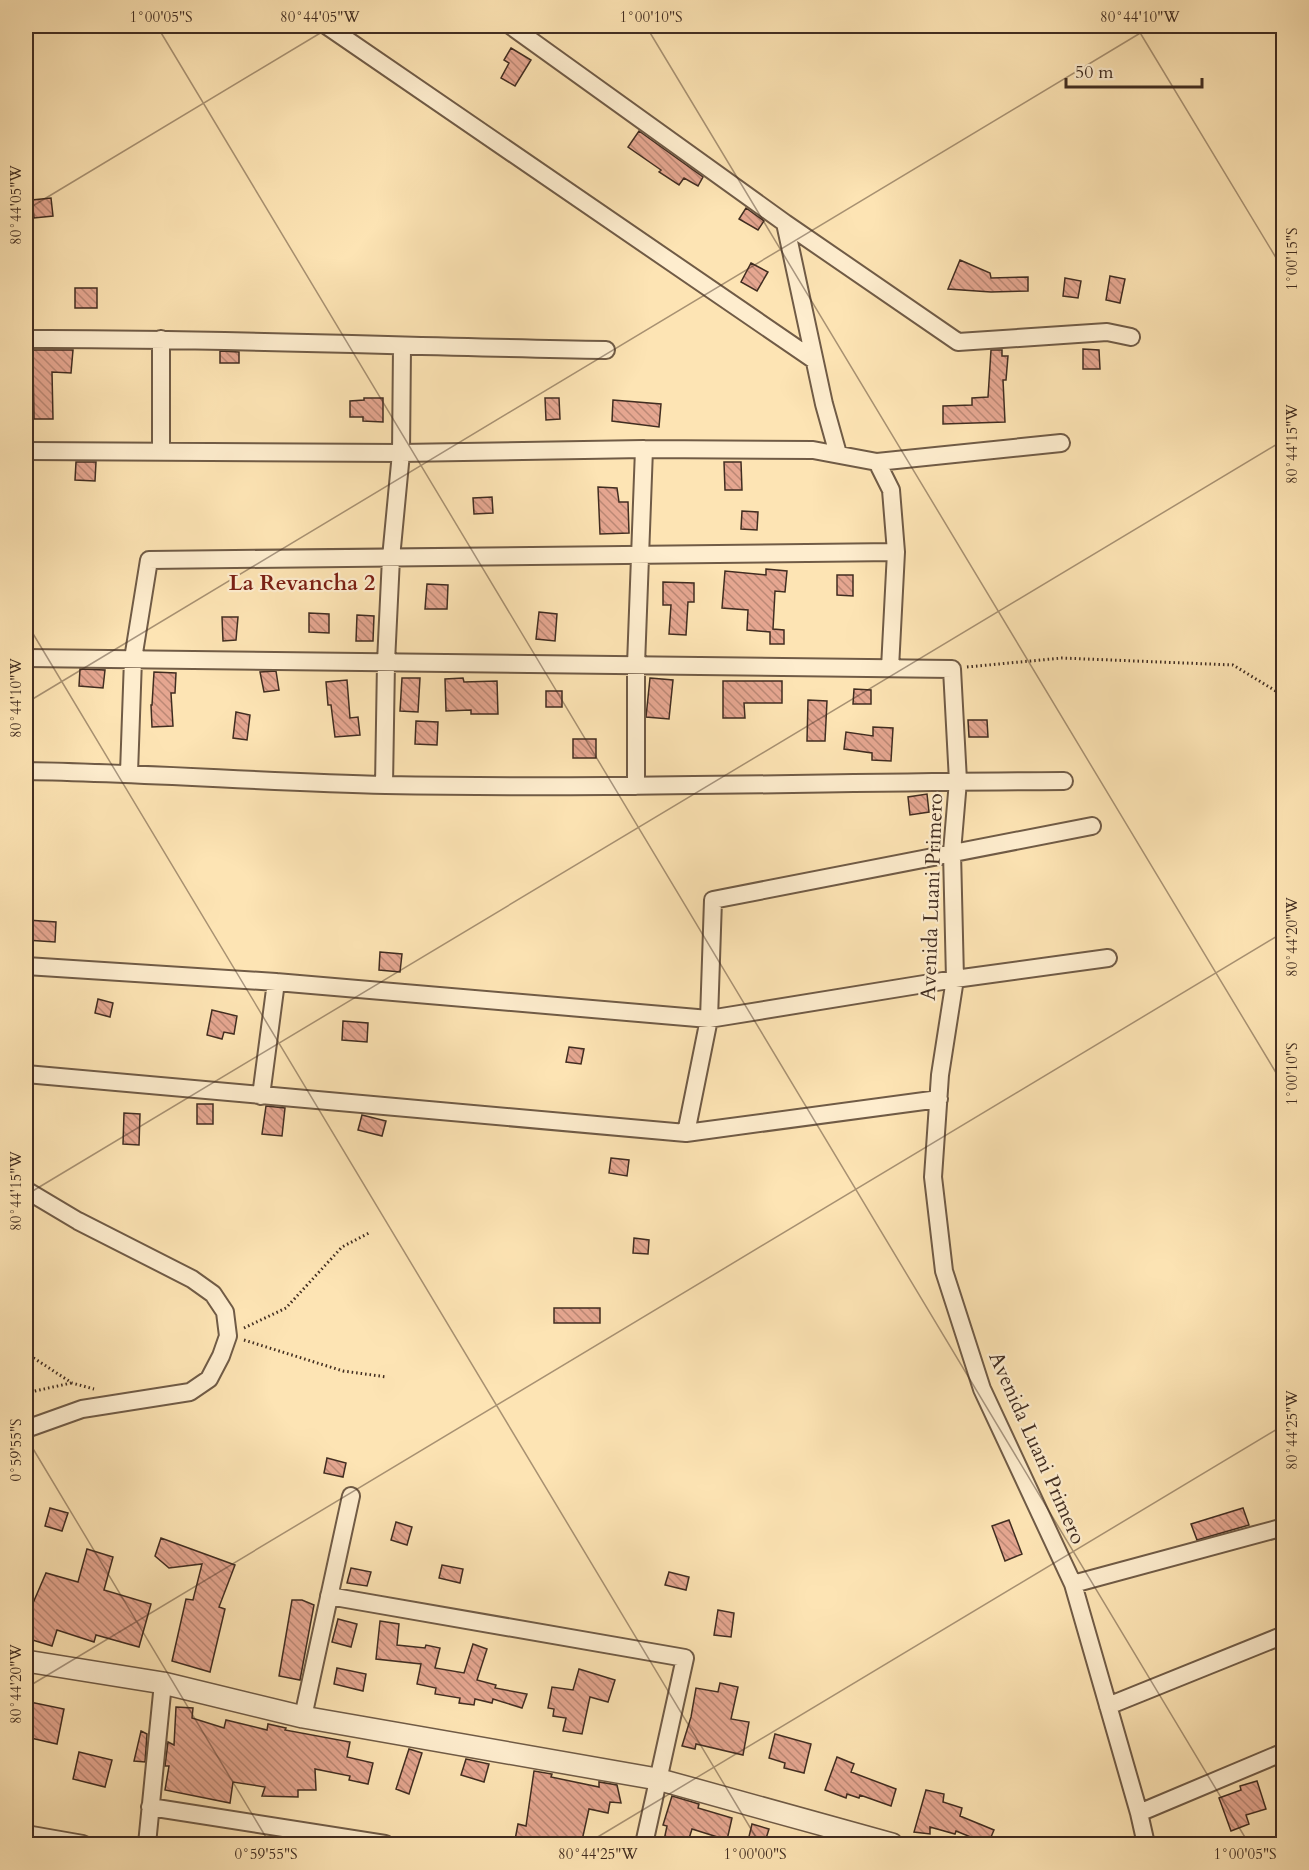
<svg xmlns="http://www.w3.org/2000/svg" width="1309" height="1870" font-family="Cardo,serif">
<defs>
<pattern id="building-back-hatch" width="6" height="6" patternUnits="userSpaceOnUse" patternTransform="scale(1.5)"><rect width="6" height="6" fill="#e5a690"/><path d="M-1 5l2 2M0 0l6 6M5-1l2 2" fill="none" stroke="#bb8875"/></pattern>
</defs>
<rect width="100%" height="100%" fill="#fde4b4"/>
<filter id="stains"><feTurbulence type="fractalNoise" baseFrequency=".00333" numOctaves="4"/><feColorMatrix values="0 0 0 0 .2 0 0 0 0 .09 0 0 0 0 .02 0 0 0 .5 -.17"/></filter>
<radialGradient id="worn" r=".72"><stop offset=".6" stop-color="#630" stop-opacity="0"/><stop offset="1" stop-color="#630" stop-opacity=".3"/></radialGradient>
<path fill="url(#building-back-hatch)" stroke="#412d21" stroke-width="1.5" d="M511,48L531,60L515,86L501,78L509,63L504,60Z
M639,131L703,177L698,186L684,178L679,185L659,172L661,170L628,147Z
M51,198L53,216L34,218L32,200Z
M746,208L764,221L758,230L739,219Z
M960,260L990,273L991,278L1028,277V291L991,292L948,289Z
M751,263L768,272L757,291L741,282Z
M1110,276L1125,279L1120,303L1106,300Z
M1065,278L1081,281L1078,298L1063,296Z
M75,288H97V308H75Z
M1083,349L1099,350L1100,369H1083Z
M26,350H73L71,373L52,372L53,419H34L33,368L26,369Z
M991,350H1002V356H1008L1006,380H1003L1005,422L943,424V406L972,405V398L988,397Z
M220,351L239,352V363H220Z
M364,398H383V422L363,421V417H350V401L364,400Z
M545,398H559L560,419L546,420Z
M613,400L661,404L659,427L612,421Z
M76,462H96L95,481L75,480Z
M724,462H741L742,490H725Z
M598,487L617,488L619,502H628L629,533L600,534Z
M492,497L493,513L474,514L473,498Z
M742,511L758,512L757,530L741,529Z
M766,569L787,571L785,592L775,591L773,629L784,630V644H770V632L747,630L748,610L722,608L725,571L766,575Z
M837,575H853V596L837,595Z
M663,582L694,583V602H688L686,635L669,634L671,605H663Z
M427,584L448,585L447,609H425Z
M539,612L557,614L555,641L536,639Z
M309,613L329,614V633L309,632Z
M357,615L374,616L373,641H356Z
M222,617H238L236,640L223,641Z
M80,669L105,670L103,688L79,686Z
M276,671L279,690L264,692L260,672Z
M154,672L176,673L175,693H171L173,726L152,727L151,705H152Z
M402,678H420L418,712L400,711Z
M463,678L464,682L497,681L498,714H471V710L446,711L445,679Z
M650,678L673,680L669,719L646,717Z
M347,680L350,718L358,717L360,735L335,737L331,705H328L326,682Z
M723,681H782V703H744L745,718H723Z
M854,689L871,690V704H853Z
M546,691H562V707H546Z
M808,700L827,701L825,741H807Z
M236,712L250,715L247,740L233,738Z
M968,720H987L988,737H969Z
M416,721L438,722L437,745L415,744Z
M873,727L893,728L891,761L872,760V753L844,749L846,732L873,736Z
M573,739H596V758H573Z
M927,794L929,812L910,815L908,797Z
M27,920L56,922L55,942L26,940Z
M380,952L402,954L400,972L379,970Z
M98,999L113,1003L110,1017L95,1013Z
M212,1010L237,1016L234,1034L224,1032L222,1039L207,1035Z
M343,1021L368,1023L367,1042L342,1040Z
M569,1047L584,1049L581,1064L566,1062Z
M197,1104H213V1124H197Z
M266,1106L285,1108L282,1136L262,1134Z
M124,1113L140,1114L139,1145L123,1144Z
M362,1115L386,1121L382,1136L358,1130Z
M611,1158L629,1160L627,1176L609,1173Z
M634,1238L649,1240L648,1254L633,1253Z
M554,1308H600V1323H554Z
M327,1458L346,1463L343,1477L324,1473Z
M50,1508L68,1513L62,1531L45,1526Z
M1243,1508L1249,1525L1197,1540L1191,1524Z
M1009,1520L1022,1554L1005,1561L992,1526Z
M396,1522L412,1527L407,1545L391,1540Z
M161,1538L235,1565L219,1607L225,1609L210,1672L172,1661L186,1599L193,1600L202,1564L169,1568L155,1556Z
M87,1549L113,1557L104,1590L151,1604L139,1647L96,1635L94,1642L57,1630L52,1646L26,1638V1608L30,1610L46,1573L78,1582Z
M442,1565L463,1569L460,1583L439,1578Z
M351,1568L371,1572L367,1586L347,1583Z
M669,1572L689,1577L686,1590L665,1585Z
M292,1600H302L314,1605L300,1680L279,1676Z
M718,1610L734,1613L731,1637L714,1635Z
M338,1619L357,1624L351,1647L332,1642Z
M380,1621L399,1624L397,1645L425,1648L426,1645L440,1648L435,1668L464,1673L473,1644L487,1649L477,1680L496,1685L495,1688L527,1694L522,1708L493,1699L492,1703L475,1699L474,1705L459,1703L460,1698L435,1694L436,1688L417,1684L421,1664L376,1659Z
M337,1668L366,1674L363,1691L334,1684Z
M579,1669L615,1680L608,1702L590,1697L582,1734L563,1731L566,1718L553,1716L554,1709L548,1708L552,1687L573,1690Z
M720,1683L738,1687L731,1719L749,1722L743,1755L696,1744L695,1749L682,1746L691,1717L696,1688L718,1692Z
M30,1702L64,1709L57,1744L26,1737V1722Z
M176,1707L193,1708L192,1718L224,1728L226,1720L267,1730L268,1724L286,1728L285,1730L350,1742L347,1757L373,1763L368,1784L349,1780L350,1776L315,1769L316,1790H298V1797L262,1796L265,1787L233,1782L230,1803L165,1790L169,1766H165L168,1742L174,1745Z
M141,1731L147,1734L145,1762L134,1761Z
M775,1734L811,1744L804,1773L784,1768L785,1763L769,1758Z
M409,1749L422,1753L409,1794L396,1789Z
M79,1752L112,1760L105,1787L73,1779Z
M837,1757L854,1764L851,1772L896,1789L891,1806L860,1795L859,1798L847,1794L846,1798L825,1790Z
M466,1759L489,1764L484,1782L461,1775Z
M534,1771L552,1774L551,1777L599,1787V1782L617,1785L621,1803L610,1802L608,1813L589,1809L581,1845H514L518,1824L526,1826Z
M1257,1781L1266,1809L1246,1815L1249,1824L1231,1831L1219,1798L1241,1790L1240,1786Z
M926,1790L944,1794L943,1802L962,1808L960,1816L994,1830L988,1844L956,1831L955,1834L930,1827V1834L914,1832Z
M672,1796L699,1804L698,1808L732,1818L727,1840L692,1829L687,1845H663L667,1826L663,1825Z
M752,1824L769,1829L764,1845H747Z"/>
<g fill="none" stroke-linecap="round" stroke-linejoin="round">
<defs>
<path id="minor" d="M327,26L814,360
M511,26L785,223L824,404L838,454
M785,223L958,342L1107,332L1131,337
M26,339C219,338 412,347 606,350
M26,451L401,453L644,449L813,450L877,462L1061,443
M161,451V339
M877,462L891,490L896,552L890,668
M26,658L952,669L958,781L952,852L955,979L940,1075L933,1177L944,1271L982,1389L1073,1584L1139,1813L1146,1844
M26,771C146,773 265,782 386,785C612,789 838,782 1064,781
M129,773L133,659L149,560L896,552
M384,785L386,662L391,558L401,453L402,347
M636,786V665L644,449
M26,966L276,982L709,1019L955,979L1108,958
M26,1074L686,1133L939,1099
M261,1096L276,982
M686,1133L709,1019L713,900L1092,826
M26,1190L78,1221L192,1279L213,1294L225,1312L228,1336L221,1356L209,1379L190,1392L82,1409L26,1429
M1073,1584L1284,1527
M329,1596L685,1658L644,1844
M1108,1706L1284,1635
M303,1717L351,1496
M150,1807L385,1844
M1139,1813L1284,1752
M26,1834L83,1844
M147,1844L163,1683"/>
<path id="tertiary" d="M26,1661L163,1683L303,1717L657,1779L892,1844"/>
</defs>
<use href="#minor" stroke="#705b46" stroke-width="20"/>
<use href="#tertiary" stroke="#705b46" stroke-width="24"/>
<path stroke="#412d21" stroke-width="3" stroke-dasharray="1.5 3" stroke-linecap="butt" d="M967,667L1062,658L1233,665L1284,696
M244,1328L286,1308L342,1247L369,1233
M244,1340L343,1371L387,1377
M26,1353L72,1383L94,1389
M26,1393L71,1383"/>
<use href="#minor" stroke="#feedce" stroke-width="16"/>
<use href="#tertiary" stroke="#feedce" stroke-width="21"/>
</g>
<path fill="none" stroke="#412d21" stroke-width="1.5" stroke-opacity="0.45" d="M157,26L1249,1844M646,26L1284,1086M1136,26L1284,271M26,210L332,26M26,622L760,1844M26,703L1152,26M26,1195L1284,440M26,1437L270,1844M26,1688L1284,932M586,1844L1284,1425"/>
<g text-anchor="middle" dominant-baseline="central" stroke-width="4.5" stroke-linejoin="round" paint-order="stroke">
<g font-size="21" fill="#412d21" stroke="#feedce">
<text transform="translate(932 897) rotate(-88)">Avenida Luani Primero</text>
<text transform="translate(1037 1448) rotate(66)">Avenida Luani Primero</text>
</g>
<g font-size="22" font-weight="bold" fill="#7a1f14" stroke="#feedce">
<text x="302" y="583">La Revancha 2</text>
</g>
</g>
<rect width="1309" height="1870" fill="none" stroke="#fde4b4" stroke-width="66"/>
<path d="M1066 78v9h136v-9" fill="none" stroke="#412d21" stroke-width="3"/>
<text x="1075" y="78" font-size="18" fill="#412d21" stroke="#feedce" stroke-width="4.5" paint-order="stroke">50 m</text>
<rect x="33" y="33" width="1243" height="1804" fill="none" stroke="#412d21" stroke-width="2"/>
<g font-size="15" text-anchor="middle" fill="#412d21">
<text x="161" y="22">1°00'05"S</text>
<text x="320" y="22">80°44'05"W</text>
<text x="651" y="22">1°00'10"S</text>
<text x="1140" y="22">80°44'10"W</text>
<text transform="translate(16 205) rotate(-90)" y="5">80°44'05"W</text>
<text transform="translate(1292 259) rotate(-90)" y="5">1°00'15"S</text>
<text transform="translate(1292 444) rotate(-90)" y="5">80°44'15"W</text>
<text transform="translate(16 698) rotate(-90)" y="5">80°44'10"W</text>
<text transform="translate(1292 937) rotate(-90)" y="5">80°44'20"W</text>
<text transform="translate(1292 1074) rotate(-90)" y="5">1°00'10"S</text>
<text transform="translate(16 1191) rotate(-90)" y="5">80°44'15"W</text>
<text transform="translate(1292 1430) rotate(-90)" y="5">80°44'25"W</text>
<text transform="translate(16 1450) rotate(-90)" y="5">0°59'55"S</text>
<text transform="translate(16 1684) rotate(-90)" y="5">80°44'20"W</text>
<text x="266" y="1859">0°59'55"S</text>
<text x="598" y="1859">80°44'25"W</text>
<text x="755" y="1859">1°00'00"S</text>
<text x="1245" y="1859">1°00'05"S</text>
</g>
<rect width="100%" height="100%" filter="url(#stains)"/>
<rect width="100%" height="100%" fill="url(#worn)"/>
</svg>
